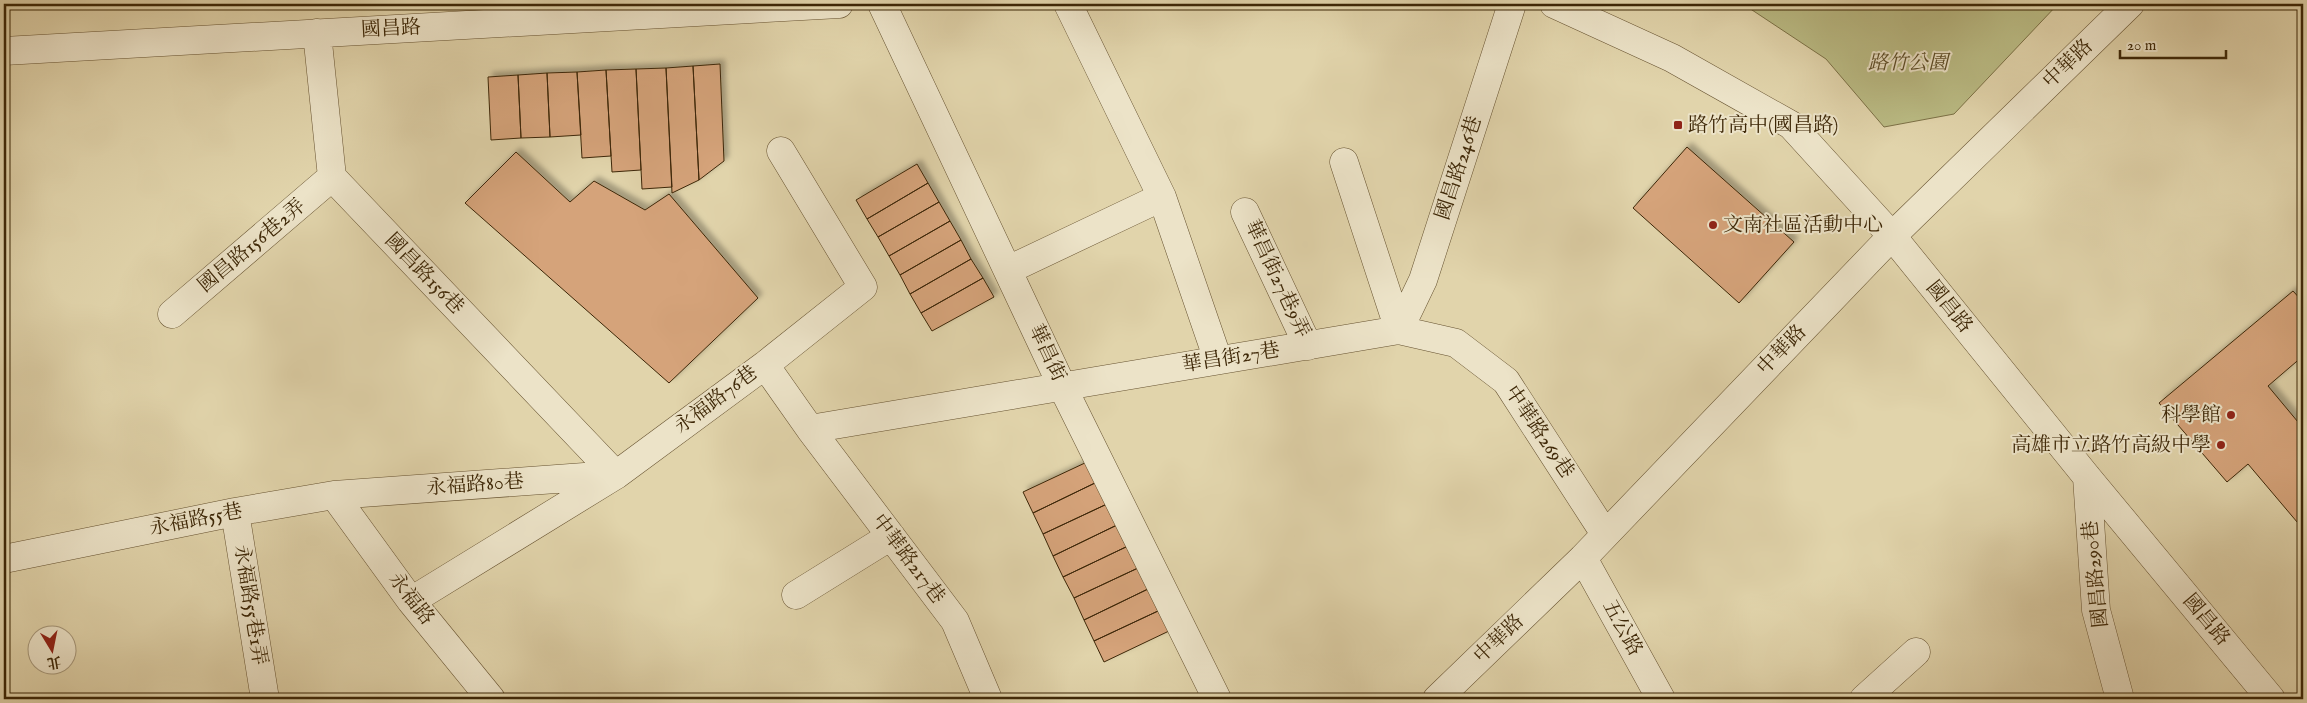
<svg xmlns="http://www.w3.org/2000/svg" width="2307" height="703" font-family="'IM FELL English','Noto Serif TC',serif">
<defs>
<filter id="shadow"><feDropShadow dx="4.5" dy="-4.5" stdDeviation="2.5" flood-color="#0004"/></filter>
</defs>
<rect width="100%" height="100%" fill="#e1d4ab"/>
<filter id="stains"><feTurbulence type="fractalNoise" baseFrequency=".004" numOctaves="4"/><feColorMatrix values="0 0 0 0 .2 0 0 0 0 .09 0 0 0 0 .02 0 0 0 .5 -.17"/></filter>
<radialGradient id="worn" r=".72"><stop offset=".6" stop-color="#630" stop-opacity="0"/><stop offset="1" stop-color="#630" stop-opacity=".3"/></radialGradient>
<path fill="#babb84" stroke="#7c7146" d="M1743,4H2058L1954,114L1884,127L1826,59Z"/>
<path fill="#d5a37a" stroke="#3d2707" filter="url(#shadow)" d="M720,64L724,161L699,180L693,66Z
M693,66L699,180L672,193L666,68Z
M666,68L672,187L642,189L636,69Z
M636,69L641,170L612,172L606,70Z
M606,70L611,156L582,158L577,72Z
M577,72L581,135L550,137L547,73Z
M547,73L550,137L521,138L518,75Z
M518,75L521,138L491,140L488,77Z
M1687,147L1794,242L1739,303L1633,208Z
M516,152L570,202L594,181L645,210L669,194L758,298L669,383L465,203Z
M917,164L928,183L867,219L856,200Z
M928,183L939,202L878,237L867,219Z
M939,202L950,221L889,256L878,237Z
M950,221L961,240L900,275L889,256Z
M961,240L971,259L910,294L900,275Z
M971,259L983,278L921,313L910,294Z
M983,278L994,297L932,331L921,313Z
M2293,291L2303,302V356L2268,386L2303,428V529L2248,464L2227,482L2159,403Z
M1087,462L1097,482L1033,513L1023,492Z
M1097,482L1107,504L1043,534L1033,513Z
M1107,504L1117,525L1053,556L1043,534Z
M1117,525L1128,546L1063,577L1053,556Z
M1128,546L1138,568L1074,598L1063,577Z
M1138,568L1148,589L1084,620L1074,598Z
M1148,589L1158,611L1094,641L1084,620Z
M1158,611L1169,631L1104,662L1094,641Z"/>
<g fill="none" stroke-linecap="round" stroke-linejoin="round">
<defs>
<path id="minor" d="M882,4L1062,386L1217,699
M1068,4L1162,197L1218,360
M1554,4L1672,58L1791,125L1892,236L2087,477L2271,699
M317,33L332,177L616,475
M4,51L839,4
M1344,162L1399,330
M1245,212L1308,346
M1008,270L1162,197
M172,314L332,177
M1399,330L1423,280L1512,4
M765,365L863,287L781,151
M810,429L955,621L988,699
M2087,477L2096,610L2120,699
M334,495L411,601L491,699
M235,512L265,699
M1583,558L1661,699
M4,559L235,512L334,495L612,475
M796,595L891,536
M411,601L616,475L765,365L810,429L1399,330L1456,343L1506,381L1605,534
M1437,699L1583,558L1892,236L2130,4
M1864,699L1916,652"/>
</defs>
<use href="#minor" stroke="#665230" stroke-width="29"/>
<use href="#minor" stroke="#ece3c8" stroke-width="28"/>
</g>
<g fill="#8f2418" stroke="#ece3c8" stroke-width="2">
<rect x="1673" y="120" width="10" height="10" rx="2.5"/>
<circle cx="1713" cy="225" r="5"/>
<circle cx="2231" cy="415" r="5"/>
<circle cx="2221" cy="445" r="5"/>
</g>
<g text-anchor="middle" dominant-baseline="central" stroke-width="4" stroke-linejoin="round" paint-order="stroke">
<g font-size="20" fill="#3d2707" stroke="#ece3c8">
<text transform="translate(391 29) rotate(-3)">國昌路</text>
<text transform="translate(2068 64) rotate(-44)">中華路</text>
<text transform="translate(1459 168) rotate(-72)">國昌路246巷</text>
<text transform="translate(252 246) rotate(-40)">國昌路156巷2弄</text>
<text transform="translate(424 274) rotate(46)">國昌路156巷</text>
<text transform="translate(1277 279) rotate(65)">華昌街27巷9弄</text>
<text transform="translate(1949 307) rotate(51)">國昌路</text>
<text transform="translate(1782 350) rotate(-46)">中華路</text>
<text transform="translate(1047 353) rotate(65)">華昌街</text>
<text transform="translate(1231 358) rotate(-9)">華昌街27巷</text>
<text transform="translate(716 400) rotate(-37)">永福路76巷</text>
<text transform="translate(1539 432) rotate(56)">中華路269巷</text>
<text transform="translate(475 485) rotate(-4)">永福路80巷</text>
<text transform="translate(196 520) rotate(-11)">永福路55巷</text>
<text transform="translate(908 559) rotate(53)">中華路217巷</text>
<text transform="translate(2096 574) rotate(-96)">國昌路290巷</text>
<text transform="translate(411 599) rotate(52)">永福路</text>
<text transform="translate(250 605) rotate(81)">永福路55巷1弄</text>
<text transform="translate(2206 620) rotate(50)">國昌路</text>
<text transform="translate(1622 628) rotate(61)">五公路</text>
<text transform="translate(1499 639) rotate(-44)">中華路</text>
</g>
<g font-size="20" font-style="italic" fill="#5c4c26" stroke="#ece3c8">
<text x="1908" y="63">路竹公園</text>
</g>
<g font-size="20" fill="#3d2707" stroke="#ece3c8" text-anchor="start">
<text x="1688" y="125">路竹高中(國昌路)</text>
<text x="1723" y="225">文南社區活動中心</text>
<text x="2221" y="415" text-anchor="end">科學館</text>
<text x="2211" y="445" text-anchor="end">高雄市立路竹高級中學</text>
</g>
</g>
<rect width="2307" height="703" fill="none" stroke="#e1d4ab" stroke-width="20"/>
<rect x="5" y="5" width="2297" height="693" fill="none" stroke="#3d2707" stroke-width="2.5"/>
<rect x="10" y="10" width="2287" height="683" fill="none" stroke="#3d2707"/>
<g transform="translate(52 650) rotate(170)"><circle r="24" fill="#ece3c8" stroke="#a6987b"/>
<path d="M0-4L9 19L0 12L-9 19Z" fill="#8f2418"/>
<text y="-8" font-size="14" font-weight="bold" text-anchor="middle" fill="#3d2707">北</text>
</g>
<path d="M2120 50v8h106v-8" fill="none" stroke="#3d2707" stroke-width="2.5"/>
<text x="2127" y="50" font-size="15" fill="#3d2707" stroke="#ece3c8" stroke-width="4" paint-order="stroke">20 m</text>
<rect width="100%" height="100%" filter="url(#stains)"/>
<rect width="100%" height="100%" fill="url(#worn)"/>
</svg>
